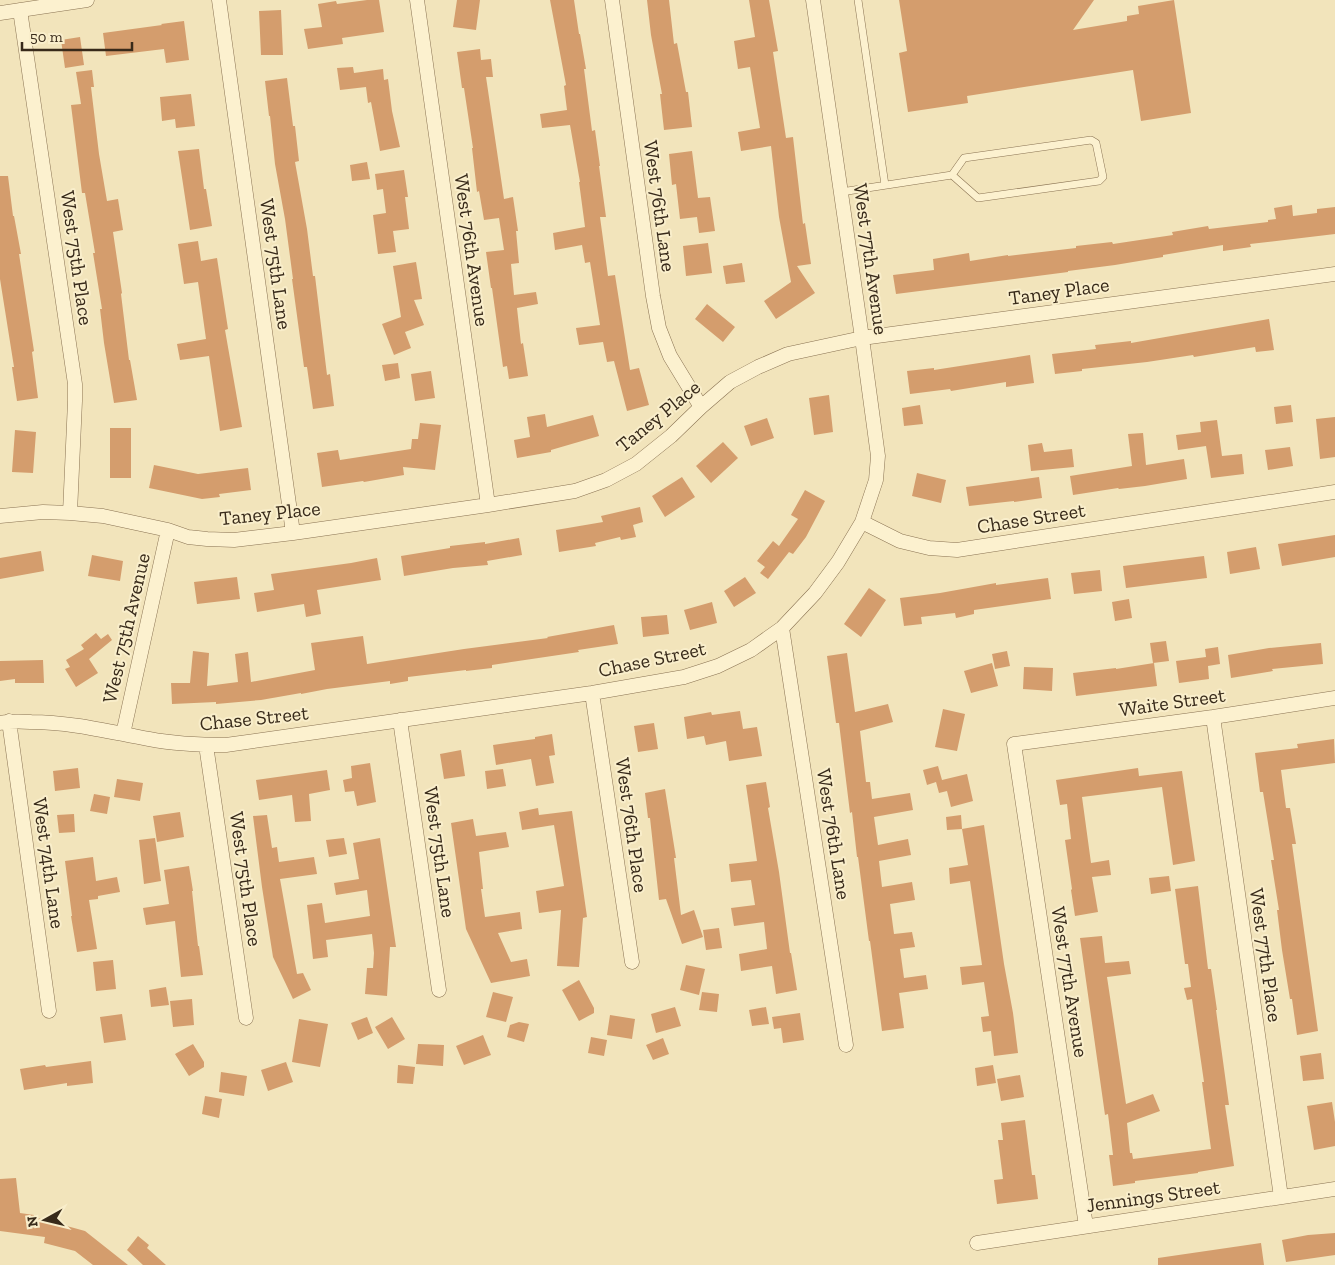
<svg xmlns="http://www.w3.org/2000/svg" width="1335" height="1265" font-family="'Zilla Slab',serif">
<rect width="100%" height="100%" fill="#f2e4bb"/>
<path fill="#d49d6d" d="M367,0H379L384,32L342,38L343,44L308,49L304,29L322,27L318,4L336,1L337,4Z
M457,0H480L476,30L453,27Z
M550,0H574L579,34H580L586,69H584L592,131L595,130L600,166H599L606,217H600L608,276L615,275L630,370L639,368L649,405L627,411L614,361L607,362L603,342L579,345L576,328L600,325L590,262L585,263L582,245L555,250L553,233L585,227L579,182H580L570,125L542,128L540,114L567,110L564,86L566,85Z
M647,0H669L674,44L677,43L686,92H688L692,127L664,130L660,94H662L651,35Z
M749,0H769L778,51L773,52L786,138L793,137L803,224L805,223L811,264L797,266L815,293L776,319L764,301L791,282L779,217L771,146L741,151L738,132L760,128L750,67L738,69L734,41L755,37Z
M899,0H1094L1073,30L1127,21V16L1139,14L1138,6L1174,0L1191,113L1141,121L1133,70L967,96L968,103L908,112L899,53L907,51Z
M281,10L283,55H261L259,11Z
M184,21L189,60L166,63L164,49L106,56L103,33L162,25L161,24Z
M80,37L84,65L65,68L61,40Z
M480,49L481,60L491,59L493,77H486L504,199L513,197L518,231H516L519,263L511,264L514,295L536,292L538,304L517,308L521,344L523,343L528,376L509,379L507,366L503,367L492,288H491L486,252L504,250L499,218L484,220L479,191L477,192L472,148H473L464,88H462L457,52Z
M353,67L354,73L383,69L384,80L388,79L392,111L400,147L380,151L371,102L368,103L366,87L340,90L337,68Z
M92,70L94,87H91L99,154L107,201L118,199L123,230L113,232L122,293L121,294L129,360H130L137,400L114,403L104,343L100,309H102L93,253H95L85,193H82L71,105L81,104L76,72Z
M287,78L293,126H295L299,161L295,162L307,229L313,276H315L327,375L330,374L334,406L313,409L307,367H304L292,279H293L285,219L275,164L270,116H269L265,81Z
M191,94L195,126L176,128L175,119L162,121L160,97Z
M199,149L204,189H206L212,226L190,230L178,151Z
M692,151L698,198L710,197L715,231L699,233L697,217L680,219L676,184L672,185L669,154Z
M367,162L370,179L352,181L350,165Z
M404,170L408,197H405L409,229L393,231L396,252L378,254L373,215L386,213L383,189L377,190L375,174Z
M0,176H8L13,216H14L21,254H19L34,351L32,352L38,398L17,401L12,367H14L0,279Z
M1292,205L1293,216L1317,213V209L1335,207V234L1250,244L1251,247L1223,251V245L1163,255V257L1115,265L1068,271V272L896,294L893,275L934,270L933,259L969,253L970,261L1008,255V256L1076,248V246L1112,242L1113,244L1173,235L1172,232L1208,226L1209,229L1268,222V220L1276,219L1274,208Z
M198,241L201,261L217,258L228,329L225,330L242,427L220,431L209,356L180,360L177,344L206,339L198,282L184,284L178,244Z
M708,243L712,273L686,276L683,246Z
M416,262L422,299L414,300L424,325L405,332L411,348L394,355L382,324L401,317L393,266Z
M742,263L745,282L726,284L723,266Z
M707,304L735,327L723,342L695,319Z
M1269,319L1274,350L1256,352L1255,347L1194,357L1193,355L1147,362L1082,369V371L1055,374L1052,354L1096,349L1095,345L1131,341V343Z
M1030,355L1034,383L1006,387V382L951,391L950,389L910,394L907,371L934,368V370Z
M398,363L400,378L385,381L382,365Z
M431,371L435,398L415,401L411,374Z
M829,395L833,432L814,435L809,398Z
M920,405L923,424L904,426L902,408Z
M1291,405L1293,422L1276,424L1274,407Z
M545,414L547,427L593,415L599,436L551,450V452L517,458L514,440L530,437L527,417Z
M1335,417V457L1320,459L1316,419Z
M767,418L774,438L751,446L744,426Z
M1217,420L1222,456L1242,454L1244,474L1211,478L1206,446L1178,450L1176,435L1201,432L1200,422Z
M420,423L441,425L435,470L403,467L404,475L364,482L363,481L322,487L317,453L338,450L340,460L411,449L412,439H418Z
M110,428H131V478H110Z
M15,430L36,432L33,473L12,472Z
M1143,433L1146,465L1184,459L1187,479L1145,486L1119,489L1118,488L1073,495L1070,476L1132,466L1128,434Z
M723,442L738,458L711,483L696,466Z
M1042,443L1044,452L1072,449L1074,467L1031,471L1028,445Z
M1290,447L1293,466L1268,470L1265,450Z
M154,465L198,474L248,468L251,490L219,494L220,497L202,499L149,488Z
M917,473L946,480L941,503L912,496Z
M682,477L695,497L665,517L652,496Z
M1039,477L1042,498L1014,502V501L969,506L966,487Z
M805,490L825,501L806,537L793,554L789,552L768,579L760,573L765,567L757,561L773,541L779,546L798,519L791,515Z
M640,507L643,522L633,525L636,537L621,540L620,537L595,543L596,546L559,552L556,530L603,522L601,516Z
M1335,535V557L1282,566L1278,544Z
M519,538L522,555L487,561L488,565L453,568L404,576L401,556L450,548V546L485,542V544Z
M1256,547L1260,569L1230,574L1227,552Z
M41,551L44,571L0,579V558Z
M92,555L123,561L120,581L88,576Z
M1204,556L1207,578L1126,588L1123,566Z
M377,558L381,580L317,590L321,614L306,617L304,604L257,612L254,593L274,590L271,574L351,563Z
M1100,570L1102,591L1074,594L1071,573Z
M237,577L240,599L197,604L194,582Z
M745,577L756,593L734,607L724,591Z
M1048,578L1051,599L974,610V614L956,618L955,613L921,617L922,624L904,626L900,598L940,593L996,583V585Z
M869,588L886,600L861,637L844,624Z
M1129,599L1132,618L1115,621L1112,602Z
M712,602L717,623L690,630L684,610Z
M667,615L669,634L643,637L641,617Z
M614,625L618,644L578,650L579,652L492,665V668L466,671V670L408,677V681L390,684V681L327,689L301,694V693L261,700L216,704V702L172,704L171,683H190L193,651L209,653L207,686L238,682L235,654L248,652L251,682L315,670L311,643L363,636L367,664L464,649L548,638L547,637Z
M96,633L101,639L108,634L112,640L89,659L98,673L76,687L65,669L70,667L66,660L84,649L81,645Z
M1166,641L1169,661L1153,663L1150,643Z
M1321,643L1323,664L1272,669L1273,671L1231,678L1228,655L1269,648Z
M1218,647L1220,664L1208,666L1209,679L1179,683L1176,661L1206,657L1205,649Z
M1007,651L1010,666L995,669L992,654Z
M847,653L855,712L888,704L893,722L860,731L866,782H870L872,799L910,793L913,810L874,817L878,845L908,839L911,855L879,861L882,887L912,882L915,900L890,904L894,934L912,932L915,947L900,949L904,978L926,975L928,989L899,993L904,1028L882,1031L870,941H869L858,857H857L852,812L850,813L839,723H836L827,656Z
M43,660L44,683H15V679L0,681V661Z
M992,663L998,686L971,693L964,671Z
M1154,663L1157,686L1076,696L1073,673L1116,668V669Z
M1024,667L1053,668L1052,691L1023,689Z
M943,709L965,714L957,751L935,747Z
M740,711L743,729L757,727L762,756L729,761L726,741L706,745L704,736L687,739L684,717L711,712L712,715Z
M654,723L658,749L638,752L634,726Z
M552,734L555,755L549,756L554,783L536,786L531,759L496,765L493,745L535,739V737Z
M1334,739L1335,763L1281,770L1286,808H1290L1296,844H1292L1318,1031L1297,1035L1292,999H1290L1282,950L1277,910H1279L1271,860H1274L1263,792H1260L1255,753L1298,748L1297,744Z
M461,750L465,776L444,779L440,754Z
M370,763L376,802L357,806L354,791L345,792L343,780L352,778L351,766Z
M938,766L942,780L967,774L973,801L951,807L947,791L939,793L936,782L927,785L923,770Z
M78,768L80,788L55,791L53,771Z
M1138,768L1139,776L1182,771L1195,861L1173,865L1162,787L1082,797L1091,863L1109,860L1111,875L1092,877L1098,912L1075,916L1071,890L1072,889L1065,840L1071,839L1067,804L1060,805L1056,780Z
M503,769L506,786L487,789L485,771Z
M327,770L330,790L309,794L311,821L295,822L292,795L259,800L256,780Z
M117,779L143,783L140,801L114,797Z
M766,782L770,807L768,808L779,872L790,953H791L797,990L776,994L772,966L741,971L739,954L767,949L764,922L734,926L731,908L755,905L751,880L731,882L729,864L757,861L746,785Z
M665,789L676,858H674L681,915L694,910L703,937L682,944L666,899L659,900L650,818H648L645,793Z
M94,794L110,797L107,814L90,811Z
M538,808L539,815L572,811L587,917L583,918L579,967L557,966L561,910L539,913L536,891L564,886L554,825L522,830L519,812Z
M180,812L184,837L157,842L153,816Z
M74,814L75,832L59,833L57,815Z
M267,815L272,848L277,847L279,862L314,857L317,874L280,879L297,974L303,973L311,990L293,999L273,957L262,887L253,816Z
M961,815L962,829L947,830L946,817Z
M473,819L476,836L506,832L509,847L479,852L483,889H481L485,917L520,912L522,929L498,933L511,962L527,959L530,976L491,983L466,929L451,823Z
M984,825L1004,964L1013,1013L1018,1053L994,1056L991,1031L983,1032L981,1017L989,1016L984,982L962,985L960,967L982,965L970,881L950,884L949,868L968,865L962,829Z
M155,838L161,881L144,884L139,840Z
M344,838L347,854L329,857L326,840Z
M380,838L396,947H390L387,996L365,994L367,968H373L374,953L372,934L326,940L328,957L313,959L307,905L322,903L325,923L370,916L367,890L336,895L334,883L359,879L353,843Z
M93,857L96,881L117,877L120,892L98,896V899L89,900L97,949L77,952L71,916H72L65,861Z
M189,866L193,891H192L198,946H199L203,975L181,977L175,921L146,925L143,908L169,904L164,870Z
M1169,876L1171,891L1151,894L1149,878Z
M1198,886L1208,969H1211L1217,1010H1216L1229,1105H1225L1234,1166L1198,1172V1173L1135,1181V1183L1113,1186L1109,1155H1113L1108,1114L1105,1115L1080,938L1102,936L1105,963L1129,961L1131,974L1107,977L1126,1104L1153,1094L1160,1111L1127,1123L1130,1153H1132L1133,1159L1211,1149L1202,1082H1204L1192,999L1187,1000L1184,988L1191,987L1188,964H1185L1175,889Z
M719,928L722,948L706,950L703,930Z
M113,960L116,989L96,991L93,962Z
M686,965L705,969L699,995L680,990Z
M579,980L594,1008V1013L579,1021L562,990Z
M166,987L169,1005L151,1007L149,990Z
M493,992L513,997L506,1022L486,1017Z
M702,992L719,994L717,1012L699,1010Z
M192,999L194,1025L173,1027L170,1001Z
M675,1007L681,1026L656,1033L651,1014Z
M766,1007L769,1024L752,1026L749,1010Z
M800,1013L804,1040L783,1043L781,1028L774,1029L772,1017Z
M122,1014L126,1040L104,1043L100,1017Z
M610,1015L635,1019L632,1039L607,1035Z
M367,1017L373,1033L358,1040L351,1023Z
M392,1017L405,1039L388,1049L375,1027Z
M299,1019L328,1024L320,1067L292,1062Z
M519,1022L529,1024L524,1042L507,1037L510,1025Z
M483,1035L491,1055L464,1065L456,1046Z
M591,1037L607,1040L604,1056L588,1053Z
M663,1038L669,1054L653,1060L646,1045Z
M193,1044L204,1062V1067L189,1076L175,1054Z
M418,1044L444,1045L443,1066L416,1064Z
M1321,1053L1324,1079L1303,1081L1300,1056Z
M91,1061L93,1083L67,1086V1083L24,1090L20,1069L45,1065L46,1067Z
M286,1062L293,1082L268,1091L261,1070Z
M398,1065L415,1067L413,1084L397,1083Z
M993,1065L996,1083L977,1086L975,1068Z
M221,1072L247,1076L244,1096L219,1092Z
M1020,1075L1024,1097L1001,1101L997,1079Z
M205,1096L222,1099L219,1118L202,1114Z
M1332,1102L1335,1122V1146L1314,1150L1307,1106Z
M1025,1120L1032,1175H1035L1038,1199L997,1204L994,1180L1003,1179L998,1140H1003L1001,1123Z
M16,1178L20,1213L34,1215V1217L85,1231L128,1265H93L75,1251L44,1243L45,1237L0,1231V1179Z
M1335,1233V1255L1286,1262L1282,1240L1308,1235Z
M138,1236L149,1245L147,1248L166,1265H143L127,1250Z
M1261,1243L1264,1265H1158V1258Z"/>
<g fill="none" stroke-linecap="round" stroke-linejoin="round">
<defs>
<path id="lane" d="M858,0L885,185
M841,192L952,175L978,198L1099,181L1103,177L1096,143L1091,140L964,158L952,175"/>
<path id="street" d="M219,0L293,533
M417,0L488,505
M612,0L653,296L659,328L670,356L701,407
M813,0L862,338L878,456L876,480L862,522
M20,10L75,384V401L70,513
M0,13L87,0
M0,516L43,512L70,513L103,516L168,530L188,537L207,539L234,540L293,533L488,505L575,491L606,480L636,464L671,436L701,407L730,382L758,367L788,354L862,338L1335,274
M782,628L846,1045
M592,693L632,962
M1213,717L1281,1197
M400,720L439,990
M9,721L49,1011
M0,723C10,721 20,721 31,722C71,722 110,732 149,739C175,744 200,745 226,745L592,693L684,677L718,666L751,650L782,628L815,593L838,562L862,522L900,541L929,548L957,550L1335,492
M123,734L168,530
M206,745L246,1018
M1086,1226L1014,744L1213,717L1335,698
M977,1243L1335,1189"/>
</defs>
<use href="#lane" stroke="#8a7353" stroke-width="8"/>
<use href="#street" stroke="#8a7353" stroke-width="15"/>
<use href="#lane" stroke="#fcf1cf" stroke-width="7"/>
<use href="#street" stroke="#fcf1cf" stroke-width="14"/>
</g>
<g text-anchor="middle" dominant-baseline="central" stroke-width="4" stroke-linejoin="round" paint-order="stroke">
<g font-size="20" fill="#382a1a" stroke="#f9eecb">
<text transform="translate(660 206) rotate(82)">West 76th Lane</text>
<text transform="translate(472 250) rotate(82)">West 76th Avenue</text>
<text transform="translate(77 258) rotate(82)">West 75th Place</text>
<text transform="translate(871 259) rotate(82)">West 77th Avenue</text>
<text transform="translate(276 264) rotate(82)">West 75th Lane</text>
<text transform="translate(1059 291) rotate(-8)">Taney Place</text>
<text transform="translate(658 416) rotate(-39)">Taney Place</text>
<text transform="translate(270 513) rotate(-6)">Taney Place</text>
<text transform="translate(1031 518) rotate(-9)">Chase Street</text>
<text transform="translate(126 628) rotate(-77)">West 75th Avenue</text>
<text transform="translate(652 659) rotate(-12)">Chase Street</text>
<text transform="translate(1172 702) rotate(-8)">Waite Street</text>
<text transform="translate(254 718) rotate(-6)">Chase Street</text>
<text transform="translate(632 825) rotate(82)">West 76th Place</text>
<text transform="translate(834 834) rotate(81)">West 76th Lane</text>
<text transform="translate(440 852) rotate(82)">West 75th Lane</text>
<text transform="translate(49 863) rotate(82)">West 74th Lane</text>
<text transform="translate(246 879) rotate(82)">West 75th Place</text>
<text transform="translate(1266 955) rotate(82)">West 77th Place</text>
<text transform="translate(1070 982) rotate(81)">West 77th Avenue</text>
<text transform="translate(1153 1196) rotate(-8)">Jennings Street</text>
</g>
</g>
<g transform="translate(45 1220) rotate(262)" stroke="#f9eecb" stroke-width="4" paint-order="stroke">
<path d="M0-4L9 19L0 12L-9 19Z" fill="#382a1a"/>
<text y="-8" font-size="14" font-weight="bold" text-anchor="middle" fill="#382a1a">N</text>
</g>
<path d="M22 42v8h110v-8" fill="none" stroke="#382a1a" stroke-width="2.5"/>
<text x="30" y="42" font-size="15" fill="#382a1a" stroke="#f9eecb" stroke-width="4" paint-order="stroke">50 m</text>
</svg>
